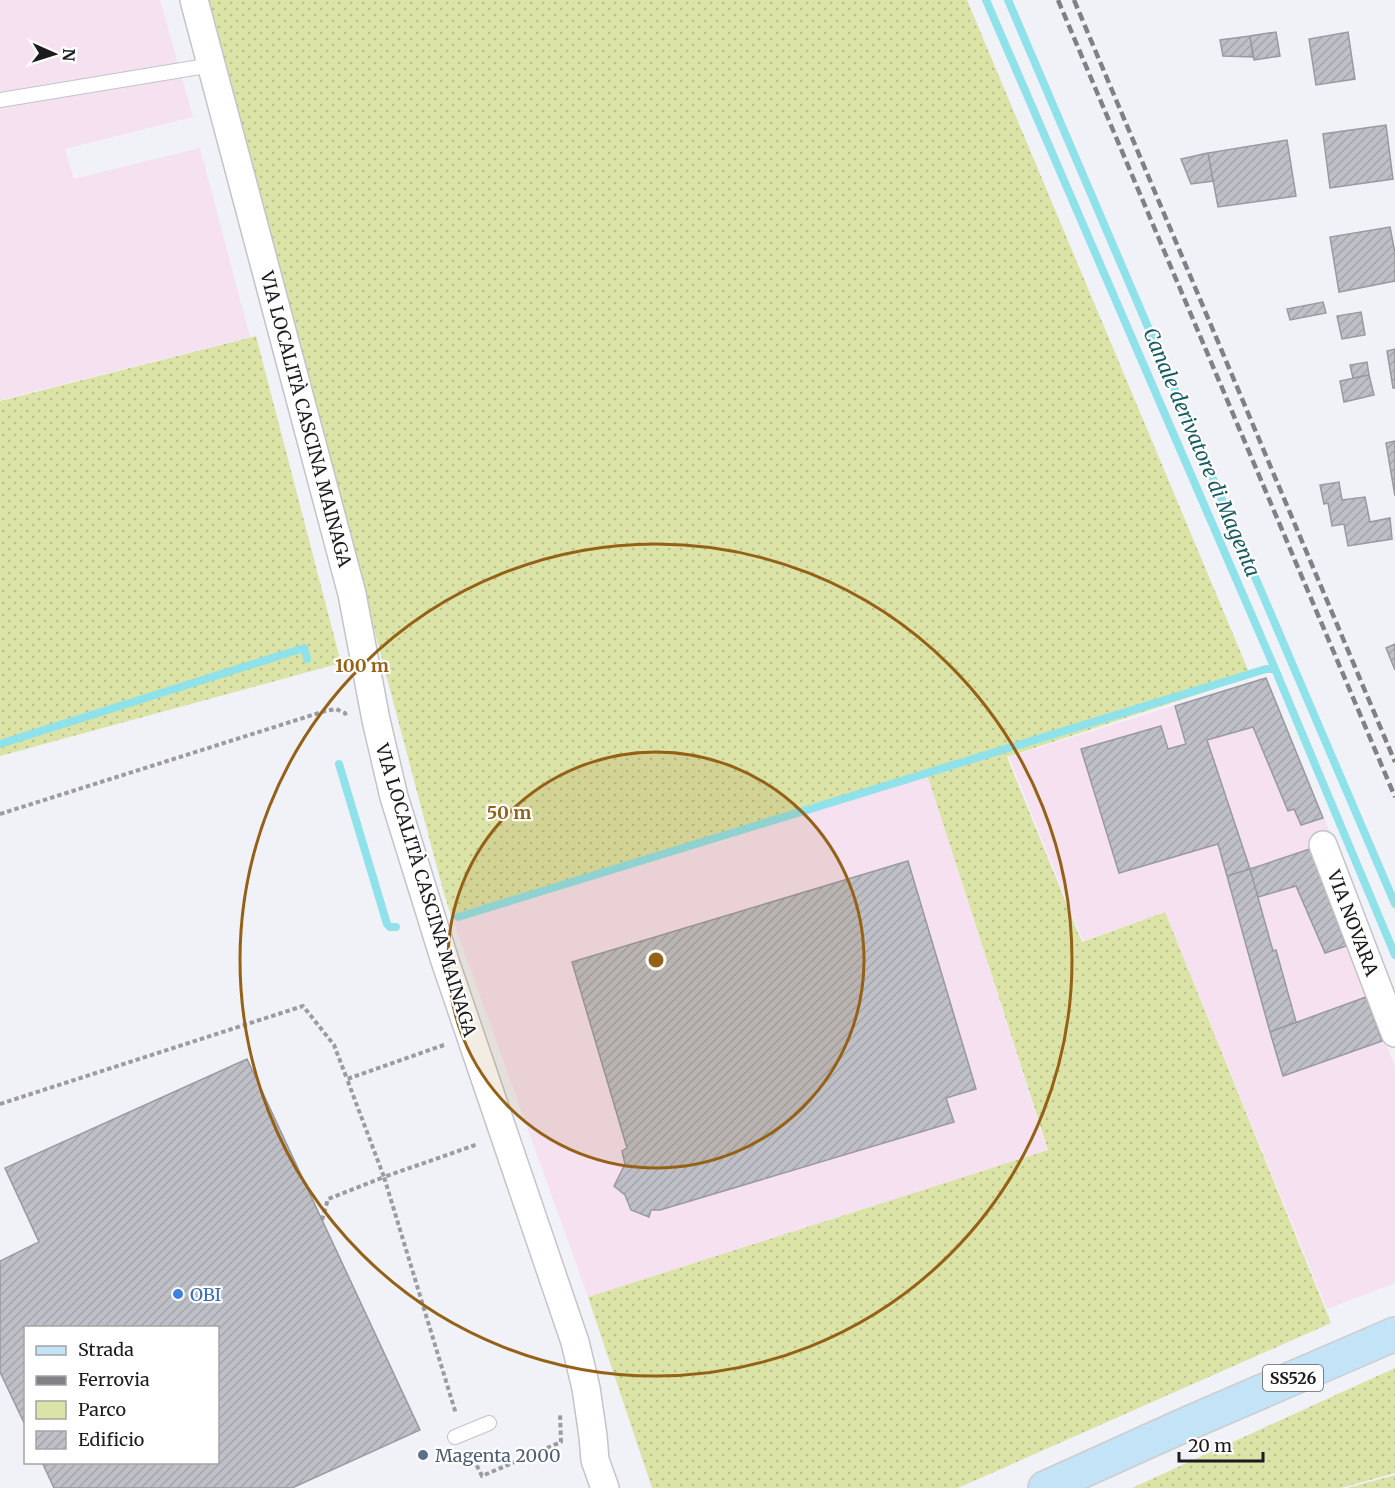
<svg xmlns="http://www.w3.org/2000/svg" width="1395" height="1488" font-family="Merriweather,serif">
<defs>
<pattern id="green-dots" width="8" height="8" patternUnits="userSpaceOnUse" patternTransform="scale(1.5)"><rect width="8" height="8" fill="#dce3a7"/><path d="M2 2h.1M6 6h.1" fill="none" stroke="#bcc28f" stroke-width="1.8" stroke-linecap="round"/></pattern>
<pattern id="building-hatch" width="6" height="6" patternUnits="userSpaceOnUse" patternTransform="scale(1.5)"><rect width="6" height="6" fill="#bfc0c7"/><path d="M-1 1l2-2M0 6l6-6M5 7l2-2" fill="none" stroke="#a4a4aa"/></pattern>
</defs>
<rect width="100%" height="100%" fill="#f1f1f8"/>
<path fill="#f6e1f0" d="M0,0H160L193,117L65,149L74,179L200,148L250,337L0,400Z
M1266,677L1333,840L1311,849L1395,1067V1283L1327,1309L1165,912L1083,941L1009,757Z
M927,774L1047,1150L588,1297L451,915Z"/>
<path fill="url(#green-dots)" d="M208,0H967L1251,677L1007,757L1082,942L1165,912L1331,1323L958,1488H652L588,1297L1048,1150L927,774L451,915L444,894Z
M256,336L341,663L0,756V401Z
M1395,1368V1473L1341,1488H1132Z
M1395,1475V1488H1347Z"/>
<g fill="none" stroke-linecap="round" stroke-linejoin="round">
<path stroke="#90e2ea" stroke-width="8" d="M986,0L1275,669L1395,955
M1008,0L1395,904
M0,744L304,648L307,659
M339,764L387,924L390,927H396
M458,917L1266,669H1275"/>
</g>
<path fill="url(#building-hatch)" stroke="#9999a0" stroke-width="1.5" d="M1276,32L1280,56L1254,60L1250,36Z
M1348,32L1355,79L1316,85L1309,39Z
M1250,36L1253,57L1223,56L1220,40Z
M1386,125L1393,179L1330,188L1323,134Z
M1287,140L1296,196L1218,207L1208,153Z
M1208,153L1213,181L1191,184L1181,159Z
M1390,227L1395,253V281L1339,292L1330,237Z
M1323,302L1326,313L1290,320L1287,309Z
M1361,312L1365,335L1342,339L1337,316Z
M1395,349V388H1393L1387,351Z
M1367,362L1369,375L1353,378L1350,365Z
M1369,375L1374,395L1344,402L1340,381Z
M1395,441V496L1386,443Z
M1339,482L1342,500L1365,497L1370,522L1390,518L1392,539L1348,546L1344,524L1332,526L1328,503L1324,504L1320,485Z
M1395,644V670L1386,648Z
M1266,678L1323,818L1301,825L1294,809L1288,811L1253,727L1207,740L1250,869L1227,876L1218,844L1119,873L1081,749L1161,726L1168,749L1186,744L1175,706Z
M1310,849L1346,946L1325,953L1296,886L1258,897L1250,869Z
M908,861L976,1089L946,1098L954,1122L660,1210H651L649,1217L631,1210L625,1195L614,1186L625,1164L622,1151L627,1148L572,962Z
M1250,869L1273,951L1276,950L1296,1022L1270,1032L1227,876Z
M1366,997L1382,1041L1283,1076L1270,1032Z
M247,1059L420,1430L292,1488H54L42,1462H218V1328H26V1427L0,1372V1261L39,1242L5,1168Z"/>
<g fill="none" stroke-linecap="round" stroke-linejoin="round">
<defs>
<path id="service" d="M0,100L212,65
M455,1437L489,1423"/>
<path id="minor" d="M194,0L352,594L376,720L394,797L445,961L575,1342L586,1388L593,1436L595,1460L605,1488
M1323,845L1395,1033"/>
<path id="primary" d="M1045,1488L1191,1422L1395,1334"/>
</defs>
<use href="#service" stroke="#c3c3ca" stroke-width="16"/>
<use href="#minor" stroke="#c3c3ca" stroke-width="30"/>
<use href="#primary" stroke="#cdcdce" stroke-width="36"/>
<path stroke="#9b9ba0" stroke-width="4" stroke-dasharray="4.5 3" stroke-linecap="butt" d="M0,814L325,711L336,709L345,713L346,716
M444,1045L347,1079L384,1177L478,1144
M0,1104L303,1006L334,1045L347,1079
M322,1220L328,1199L384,1177L456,1414
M470,1452L482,1476L561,1442L560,1413"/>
<use href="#service" stroke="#fff" stroke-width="14"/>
<use href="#minor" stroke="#fff" stroke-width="27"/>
<use href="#primary" stroke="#c3e3f6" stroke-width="33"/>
<path stroke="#808085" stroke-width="4.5" stroke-dasharray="9 4.5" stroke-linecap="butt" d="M1058,0L1395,797
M1074,0L1395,762"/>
</g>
<circle cx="656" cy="960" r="208" fill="#956116" fill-opacity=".12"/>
<g fill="none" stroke="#956116" stroke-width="3">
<circle cx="656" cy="960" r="208"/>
<circle cx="656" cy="960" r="416"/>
</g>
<circle fill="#3f7fe0" stroke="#fff" stroke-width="2" cx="178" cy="1294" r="6"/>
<circle fill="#5c6f8a" stroke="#fff" stroke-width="2" cx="423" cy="1455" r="6"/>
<g text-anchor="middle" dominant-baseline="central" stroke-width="4.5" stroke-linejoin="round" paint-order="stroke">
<rect fill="#fff" stroke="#606062" stroke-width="1.5" x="1263" y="1365" width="60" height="26" rx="4.5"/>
<g font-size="16" font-weight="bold" fill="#1c1c1f">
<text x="1293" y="1378">SS526</text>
</g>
<g font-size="18" fill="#1c1c1f" stroke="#fff">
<text transform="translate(306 419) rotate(75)">VIA LOCALITÀ CASCINA MAINAGA</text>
<text transform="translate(426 890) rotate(73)">VIA LOCALITÀ CASCINA MAINAGA</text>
<text transform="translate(1353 923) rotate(69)">VIA NOVARA</text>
</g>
<g font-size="18" fill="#366cbe" stroke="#fff" text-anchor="start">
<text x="190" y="1294">OBI</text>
</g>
<g font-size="18" fill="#4e5e75" stroke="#fff" text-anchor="start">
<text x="435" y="1455">Magenta 2000</text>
</g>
<g font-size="20" font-style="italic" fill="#155b61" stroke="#fff">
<text transform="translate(1202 452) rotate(67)">Canale derivatore di Magenta</text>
</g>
</g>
<circle cx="656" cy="960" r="9" fill="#956116" stroke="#fff" stroke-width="3"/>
<g font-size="18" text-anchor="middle" font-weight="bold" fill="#956116" stroke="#fff" stroke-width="4.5" stroke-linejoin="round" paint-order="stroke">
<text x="362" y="672">100 m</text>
<text x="509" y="819">50 m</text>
</g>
<rect x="24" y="1326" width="195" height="138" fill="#ffffff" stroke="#a4a4a5" stroke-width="1.5"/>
<rect x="36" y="1346" width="30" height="9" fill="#c3e3f6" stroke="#a4a4a5" stroke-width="1.5"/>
<text x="78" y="1356" font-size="18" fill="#1c1c1f">Strada</text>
<rect x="36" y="1376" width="30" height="9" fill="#808085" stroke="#a4a4a5" stroke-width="1.5"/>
<text x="78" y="1386" font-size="18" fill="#1c1c1f">Ferrovia</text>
<rect x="36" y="1401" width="30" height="18" fill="#dce3a7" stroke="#a4a4a5" stroke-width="1.5"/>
<text x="78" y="1416" font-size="18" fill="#1c1c1f">Parco</text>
<rect x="36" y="1431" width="30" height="18" fill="url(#building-hatch)" stroke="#a4a4a5" stroke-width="1.5"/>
<text x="78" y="1446" font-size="18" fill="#1c1c1f">Edificio</text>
<g transform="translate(54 54) rotate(93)" stroke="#ffffff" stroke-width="4.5" paint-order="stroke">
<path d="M0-4.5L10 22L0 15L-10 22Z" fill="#1c1c1f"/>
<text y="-9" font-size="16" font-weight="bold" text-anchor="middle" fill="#1c1c1f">N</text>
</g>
<path d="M1179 1452v9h84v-9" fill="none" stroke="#1c1c1f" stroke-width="3"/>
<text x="1188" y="1452" font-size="18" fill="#1c1c1f" stroke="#ffffff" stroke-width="4.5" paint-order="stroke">20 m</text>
</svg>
